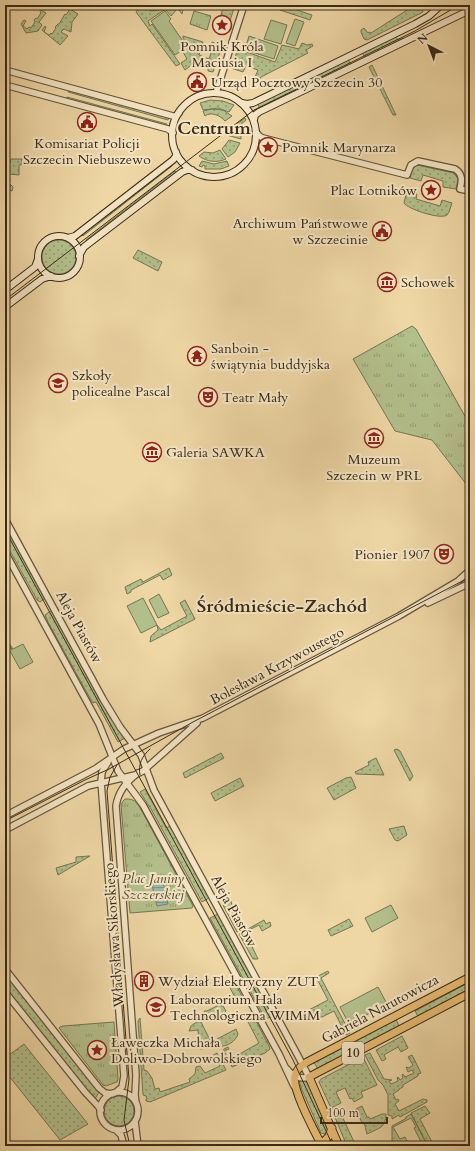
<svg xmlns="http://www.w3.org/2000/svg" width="475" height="1151" font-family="Cardo,serif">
<defs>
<pattern id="grass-dots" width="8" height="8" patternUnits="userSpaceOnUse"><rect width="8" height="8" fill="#b3bf8b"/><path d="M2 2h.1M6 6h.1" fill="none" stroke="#939b71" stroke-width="1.8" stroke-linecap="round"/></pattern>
<pattern id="park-tufts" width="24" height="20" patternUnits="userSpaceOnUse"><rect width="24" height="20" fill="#b3bf8b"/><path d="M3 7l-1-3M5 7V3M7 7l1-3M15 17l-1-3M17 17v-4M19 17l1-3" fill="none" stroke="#939b71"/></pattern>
<pattern id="water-rules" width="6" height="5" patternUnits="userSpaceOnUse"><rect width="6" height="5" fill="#99b9a7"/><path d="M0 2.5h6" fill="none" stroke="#7e9787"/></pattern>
</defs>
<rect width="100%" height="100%" fill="#eed6a5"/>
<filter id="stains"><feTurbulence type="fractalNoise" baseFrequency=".005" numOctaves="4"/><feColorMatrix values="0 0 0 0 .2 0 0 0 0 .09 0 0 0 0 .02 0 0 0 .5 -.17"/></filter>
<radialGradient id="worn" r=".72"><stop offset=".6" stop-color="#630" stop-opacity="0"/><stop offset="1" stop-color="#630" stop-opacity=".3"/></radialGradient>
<path fill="url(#grass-dots)" stroke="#767551" d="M142,5H145L146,7H149L150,11L181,7L183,9L182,14L179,10L177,9L171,16L166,10H164L148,21L150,26L152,24L180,64L176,66L136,12L140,6Z
M224,5H235L227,30L222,28L223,24L221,23L220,28L217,27Z
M282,5L312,15L310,20L280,10Z
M415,5L418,6L423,11V12L367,40L364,39L361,32V30L364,28L368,33L369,32L371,33Z
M70,9L78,14L72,22L71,32L64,29L61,32L68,36L60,45L42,30L45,26L46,27L44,32L49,35L51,33L52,34L56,28L55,27L58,24H59L65,14L66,15Z
M41,10L46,13L39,22L42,25L38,31L26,33L21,24L24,20L26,21L23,26L27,29L29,27L31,28L35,22L34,20L36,18L37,19L41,13L40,12Z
M420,25L396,37L398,40L404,38L365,58L362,52Z
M183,36L203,42L199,55L209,59L213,47L211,46L212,42L222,46L213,72L208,71V62L198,60L185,70L181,63L187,59L183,52L189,47L183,38Z
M302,43L307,45L312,44L313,46L306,50L308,53L261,77L257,84L253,82L258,70L246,66L243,72L231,68L238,49L275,62L282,45L299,49Z
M348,59L351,65L260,109L257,103Z
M372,65L396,115H393L369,67Z
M69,90L169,117L168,120L68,92Z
M67,97L167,124L166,127L66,99Z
M210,100L223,101L234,105L229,112L218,108L203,110L200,103Z
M212,109L223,110L232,116L225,121C221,116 211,111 205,116L203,111Z
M245,118L246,120L239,126L240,131H241V139L223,134Z
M229,140L240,143L235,152L228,157L222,149Z
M220,150L226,159C217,163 207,162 199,156L204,152L213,153Z
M11,159H22L21,165H19V175L9,174L10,180L9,183L13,187L12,191L5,188V163L9,165Z
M202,161L214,164L227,161L229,166L221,169H205V166L203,165L202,167L199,166Z
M171,165L172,166L83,236L81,234Z
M417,165L454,173L458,179L456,189L443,187V181L423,175L421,181L410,178L413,168Z
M175,171L177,173L87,242L86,240Z
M407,191L417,194L416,199L440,206L442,200L452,203L449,212C447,215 447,216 444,216C436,218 408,209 404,203Z
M42 257a17 17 0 1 1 34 0a17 17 0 1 1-34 0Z
M138,250L162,262L158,271L133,258Z
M5,524L45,597L44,599L40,602L37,600H38H37L5,542Z
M169,568L172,575L163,580L160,575L131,590V592L127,594L125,587L141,579L143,582Z
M185,600L195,619L150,642L151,636L158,630L157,625L161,630L187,616L180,603Z
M52,610L109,714L125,738L118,742L96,702L93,703L91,700L48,622L45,615Z
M397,749L400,751L413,776L410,781L394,750Z
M221,753L224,758L185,778L183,773Z
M376,758L384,775L356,774L355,772L369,765L368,762Z
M351,777L356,788L334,800L327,788L346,778Z
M240,778L244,786L215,801L211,793Z
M145,789L166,828L170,826L209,898L202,902L151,809L140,792Z
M404,826L407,835L398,841L395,840L389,829Z
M90,856L58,875L56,868L76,862V857Z
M231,901L232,905L230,907L241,929L246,927L237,932L223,905Z
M218,914L274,1016L268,1018L266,1020L210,918Z
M349,919L353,926L331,936L328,930Z
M264,920L266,924L270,922L271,926L262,931L259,925L245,932L258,959H253L239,934Z
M328,971L329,973L321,978L350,1033L346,1035L334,1011L322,1017L312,1016L314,1019H307L303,1013L328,1000L316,977Z
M5,973L99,1092L95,1099L81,1083L5,987Z
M233,979L245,1002L239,1005L227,982Z
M470,982V989L418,1016L415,1011Z
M219,1005L223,1006L226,1011L223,1014L218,1016L219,1019L216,1021L209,1018L210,1016L209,1015L207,1017L204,1011H207Z
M254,1017L269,1046L270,1049L265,1053L232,1067L229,1061L227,1063L222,1054L224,1049L228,1047L229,1049L224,1051L229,1060L259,1043L247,1020Z
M140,1018L144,1070L147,1071L152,1078L155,1089L159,1088L160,1092L190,1082L189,1079L195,1074L196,1067L200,1066L205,1073L220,1066L215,1056L208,1058L217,1053L226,1070L150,1102L146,1101V1099H147L146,1096L143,1095L138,1021Z
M396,1019L399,1026L318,1069L313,1061Z
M198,1021L201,1022L212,1044L210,1047L201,1049L190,1043V1041L199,1040L198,1030L189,1031L191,1026Z
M236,1029L238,1034C236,1041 227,1047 220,1046L217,1039Z
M402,1036L408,1048L401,1052L398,1047L384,1055L386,1059L382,1061L376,1050Z
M24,1044L88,1124L60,1140L5,1071V1058Z
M370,1053L384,1079L392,1080L389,1081L391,1084L398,1081L397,1078L398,1077L400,1080L403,1078L402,1075L403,1074L405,1077L414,1073L412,1070L408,1072L406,1067L409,1068L413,1065L408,1057L412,1055L421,1073L418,1074V1076L403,1085V1087L399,1089V1090L393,1094L396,1100L398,1099L399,1101L395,1104L399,1111L423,1099L427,1100V1102L400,1117L399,1115L392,1119V1116L388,1115V1095L383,1085L378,1080L365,1055Z
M363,1057L377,1085L361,1092L363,1097L354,1102L352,1098L350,1099L345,1088L336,1092L341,1103L331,1108L319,1082L321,1079Z
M299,1081H307L329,1128L328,1132L324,1134L321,1133L302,1090Z
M104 1111a15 15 0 1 1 30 0a15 15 0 1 1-30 0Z
M362,1106L367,1117H369L370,1119L382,1114H386C386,1128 379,1128 367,1134L364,1122L362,1123L356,1109Z
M425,1106L430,1113L420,1119L434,1146H428L411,1113Z
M340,1112L356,1146H347L334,1115Z
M411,1114L427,1145L423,1146L414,1128L416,1127L411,1118L393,1127L400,1139L405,1137L410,1146H404L403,1144L398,1146H392V1126L405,1119L406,1117Z"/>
<path fill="url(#park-tufts)" stroke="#767551" d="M194,11L211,16L207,30L190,24Z
M412,326L416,329L470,425V489L432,440L395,431L353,359Z
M125,799C136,798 138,805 143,813L193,906L192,908L130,913L121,805L123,801Z
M114,1022L118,1079L117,1082L106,1086L103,1085L59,1028L60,1027L63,1026Z"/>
<path fill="#b3bf8b" stroke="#767551" d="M165,11L171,19L169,21L187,47L175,55L151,21Z
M295,19L304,22L295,46L286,43Z
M271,20L287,25L281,44L264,39Z
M249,36L278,46L274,59L245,50Z
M159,594L169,613L158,618L149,600Z
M143,598L157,625L141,633L127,606Z
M5,637L13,649L23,644L33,662L20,669L5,642V639L12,650Z
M391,905L398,918L372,932L365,918Z
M378,987L387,1004L349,1024L340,1007Z"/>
<path fill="url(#water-rules)" stroke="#73806d" d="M163,882L168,904L157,906L152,885Z"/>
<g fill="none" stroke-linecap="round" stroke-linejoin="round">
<defs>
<path id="tertiary" d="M5,70L173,116H176L179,113
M5,85L168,129L173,133
M216,93L244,5
M256,132L259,136L263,138L407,175L411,165L418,161L455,169C463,174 462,181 460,189L470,191
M5,519L103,699L120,727L141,755L154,790L297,1054L309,1077C299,1080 292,1076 286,1068
M5,552L99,724L118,771L143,805L279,1054L294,1086
M428,603L470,583
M108,762L102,772L101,782L124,1076L122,1087L115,1093
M5,816L95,769L124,749L159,733L203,718L399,616L458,581L470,570
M5,830L88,786L135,775L143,771L197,723
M5,969L99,1088L105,1093L112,1094
M5,992L85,1092L98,1106L101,1110
M100 1111a19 19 0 1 1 38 0a19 19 0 1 1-38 0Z
M136,1103L135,1095L136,1075L116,806C118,792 127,781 138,773
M135,1121L138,1146
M116,1130L121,1135L124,1146"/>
<path id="secondary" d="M172 135a42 42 0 1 1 84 0a42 42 0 1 1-84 0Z
M242,103L247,104L253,103L415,24L429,16L441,5
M254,120L255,115L259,112L470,10
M38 257a21 21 0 1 1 42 0a21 21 0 1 1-42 0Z
M68,238L75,236L173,160L176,156V152
M79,256L84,247L182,172L187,170H192
M5,290L35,267L38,259
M5,307L42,279L51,276"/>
<path id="primary" d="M320,1146L329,1136L332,1128
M322,1146C315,1132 291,1088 295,1076C296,1069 302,1065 307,1062L470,977
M339,1146L309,1077L470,993"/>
</defs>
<use href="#tertiary" stroke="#67563a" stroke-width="8"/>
<use href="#secondary" stroke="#3a2b17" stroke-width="8"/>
<use href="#primary" stroke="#3a2b17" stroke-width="9"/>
<use href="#tertiary" stroke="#f4e4c4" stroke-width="5.5"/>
<use href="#secondary" stroke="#f4e4c4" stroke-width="6"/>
<use href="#primary" stroke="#e7bb72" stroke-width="7"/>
<path stroke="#3a2b17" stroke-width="1" d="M5,300L254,110L415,31L459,5
M5,530L293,1060L333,1146
M117,765L110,777L107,791L129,1079L124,1120L130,1146
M140,775C138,764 142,756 150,749
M5,821L85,780L109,769L193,722L470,577"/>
</g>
<defs>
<symbol id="sight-ring" viewBox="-11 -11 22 22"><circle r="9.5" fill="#f4e4c4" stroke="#8f2418" stroke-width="1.5"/><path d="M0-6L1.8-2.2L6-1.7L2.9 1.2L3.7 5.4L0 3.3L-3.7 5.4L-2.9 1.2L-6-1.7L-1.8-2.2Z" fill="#8f2418"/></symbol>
<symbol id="civic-ring" viewBox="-11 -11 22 22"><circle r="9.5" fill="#f4e4c4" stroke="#8f2418" stroke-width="1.5"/><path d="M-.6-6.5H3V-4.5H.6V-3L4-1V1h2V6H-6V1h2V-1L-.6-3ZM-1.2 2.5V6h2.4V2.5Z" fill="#8f2418"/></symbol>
<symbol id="museum-ring" viewBox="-11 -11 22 22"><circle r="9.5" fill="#f4e4c4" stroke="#8f2418" stroke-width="1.5"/><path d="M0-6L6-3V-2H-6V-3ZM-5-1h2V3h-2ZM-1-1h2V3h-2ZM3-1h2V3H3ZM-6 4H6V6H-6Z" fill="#8f2418"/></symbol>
<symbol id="temple-ring" viewBox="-11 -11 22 22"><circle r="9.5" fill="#f4e4c4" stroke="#8f2418" stroke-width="1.5"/><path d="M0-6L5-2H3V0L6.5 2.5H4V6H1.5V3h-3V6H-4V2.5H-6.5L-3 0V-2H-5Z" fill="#8f2418"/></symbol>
<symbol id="university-ring" viewBox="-11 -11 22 22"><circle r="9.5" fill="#f4e4c4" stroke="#8f2418" stroke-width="1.5"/><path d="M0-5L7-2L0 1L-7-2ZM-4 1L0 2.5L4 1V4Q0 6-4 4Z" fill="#8f2418"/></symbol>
<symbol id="theatre-ring" viewBox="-11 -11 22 22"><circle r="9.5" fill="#f4e4c4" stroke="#8f2418" stroke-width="1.5"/><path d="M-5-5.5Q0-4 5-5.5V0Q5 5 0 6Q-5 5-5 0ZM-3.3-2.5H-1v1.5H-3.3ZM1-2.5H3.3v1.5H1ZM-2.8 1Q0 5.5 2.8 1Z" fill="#8f2418"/></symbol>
<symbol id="building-ring" viewBox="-11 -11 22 22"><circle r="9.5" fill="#f4e4c4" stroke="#8f2418" stroke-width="1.5"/><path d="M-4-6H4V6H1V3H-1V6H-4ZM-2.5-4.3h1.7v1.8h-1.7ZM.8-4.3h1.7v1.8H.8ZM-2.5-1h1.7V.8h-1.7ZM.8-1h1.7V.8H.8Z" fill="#8f2418"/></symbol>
</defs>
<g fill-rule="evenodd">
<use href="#sight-ring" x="211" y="14" width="22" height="22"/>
<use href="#civic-ring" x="186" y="71" width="22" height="22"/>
<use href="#civic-ring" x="76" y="111" width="22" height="22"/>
<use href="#sight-ring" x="257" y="136" width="22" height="22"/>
<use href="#sight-ring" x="420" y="179" width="22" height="22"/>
<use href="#civic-ring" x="371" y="220" width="22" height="22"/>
<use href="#museum-ring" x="376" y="271" width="22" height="22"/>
<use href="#temple-ring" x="186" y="345" width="22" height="22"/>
<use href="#university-ring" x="47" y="372" width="22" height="22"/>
<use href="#theatre-ring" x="197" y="386" width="22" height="22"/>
<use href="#museum-ring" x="363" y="427" width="22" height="22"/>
<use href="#museum-ring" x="141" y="441" width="22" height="22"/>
<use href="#theatre-ring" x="433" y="543" width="22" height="22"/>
<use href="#building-ring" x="133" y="970" width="22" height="22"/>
<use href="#university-ring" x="145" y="996" width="22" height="22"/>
<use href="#sight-ring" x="86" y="1039" width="22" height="22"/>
</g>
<g text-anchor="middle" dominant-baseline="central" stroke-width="4" stroke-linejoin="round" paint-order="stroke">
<rect fill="#f4e4c4" stroke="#72624b" stroke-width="1" x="342" y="1042" width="22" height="22" rx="3"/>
<g font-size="13" font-weight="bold" fill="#3a2b17">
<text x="353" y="1053">10</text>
</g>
<g font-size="14" fill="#3a2b17" stroke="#f4e4c4" text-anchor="start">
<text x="222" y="46" text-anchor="middle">Pomnik Króla<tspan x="222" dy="16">Maciusia I</tspan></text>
<text x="211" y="82">Urząd Pocztowy Szczecin 30</text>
<text x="87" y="143" text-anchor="middle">Komisariat Policji<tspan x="87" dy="16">Szczecin Niebuszewo</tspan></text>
<text x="282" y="147">Pomnik Marynarza</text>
<text x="417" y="190" text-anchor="end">Plac Lotników</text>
<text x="368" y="223" text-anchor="end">Archiwum Państwowe<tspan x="368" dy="16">w Szczecinie</tspan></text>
<text x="401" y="282">Schowek</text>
<text x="211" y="348">Sanboin -<tspan x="211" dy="16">świątynia buddyjska</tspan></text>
<text x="72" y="375">Szkoły<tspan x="72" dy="16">policealne Pascal</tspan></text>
<text x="222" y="397">Teatr Mały</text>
<text x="166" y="452">Galeria SAWKA</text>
<text x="374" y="459" text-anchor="middle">Muzeum<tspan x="374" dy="16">Szczecin w PRL</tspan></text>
<text x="430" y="554" text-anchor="end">Pionier 1907</text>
<text x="158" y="981">Wydział Elektryczny ZUT</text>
<text x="170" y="999">Laboratorium Hala<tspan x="170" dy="16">Technologiczna WIMiM</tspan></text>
<text x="111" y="1042">Ławeczka Michała<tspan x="111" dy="16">Doliwo-Dobrowolskiego</tspan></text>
</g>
<g font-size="14" fill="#3a2b17" stroke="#f4e4c4">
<text transform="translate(79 627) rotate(61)">Aleja Piastów</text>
<text transform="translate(277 666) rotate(-28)">Bolesława Krzywoustego</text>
<text transform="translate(234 911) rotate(61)">Aleja Piastów</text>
<text transform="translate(114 935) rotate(-94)">Władysława Sikorskiego</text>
<text transform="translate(380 1009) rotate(-28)">Gabriela Narutowicza</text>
</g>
<g font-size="14" font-style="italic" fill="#52492e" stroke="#f4e4c4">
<text x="153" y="878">Plac Janiny<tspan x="153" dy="16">Szczerskiej</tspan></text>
</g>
<g font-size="18" font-weight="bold" fill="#3a2b17" stroke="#f4e4c4">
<text x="214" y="128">Centrum</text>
<text x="282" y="606">Śródmieście-Zachód</text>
</g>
</g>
<rect width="475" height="1151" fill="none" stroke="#eed6a5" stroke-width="20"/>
<rect x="6" y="6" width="463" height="1139" fill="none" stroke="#3a2b17" stroke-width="2"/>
<rect x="10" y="10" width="455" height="1131" fill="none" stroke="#3a2b17"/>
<g transform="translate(429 46) rotate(318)" stroke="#f4e4c4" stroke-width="3" paint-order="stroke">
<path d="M0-3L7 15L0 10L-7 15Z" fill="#3a2b17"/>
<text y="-6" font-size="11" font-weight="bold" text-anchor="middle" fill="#3a2b17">N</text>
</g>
<path d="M321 1117v6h66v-6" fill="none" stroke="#3a2b17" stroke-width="2"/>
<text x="327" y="1117" font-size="12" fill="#3a2b17" stroke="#f4e4c4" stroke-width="3" paint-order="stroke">100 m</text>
<rect width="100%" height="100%" filter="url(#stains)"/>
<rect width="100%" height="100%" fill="url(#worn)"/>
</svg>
